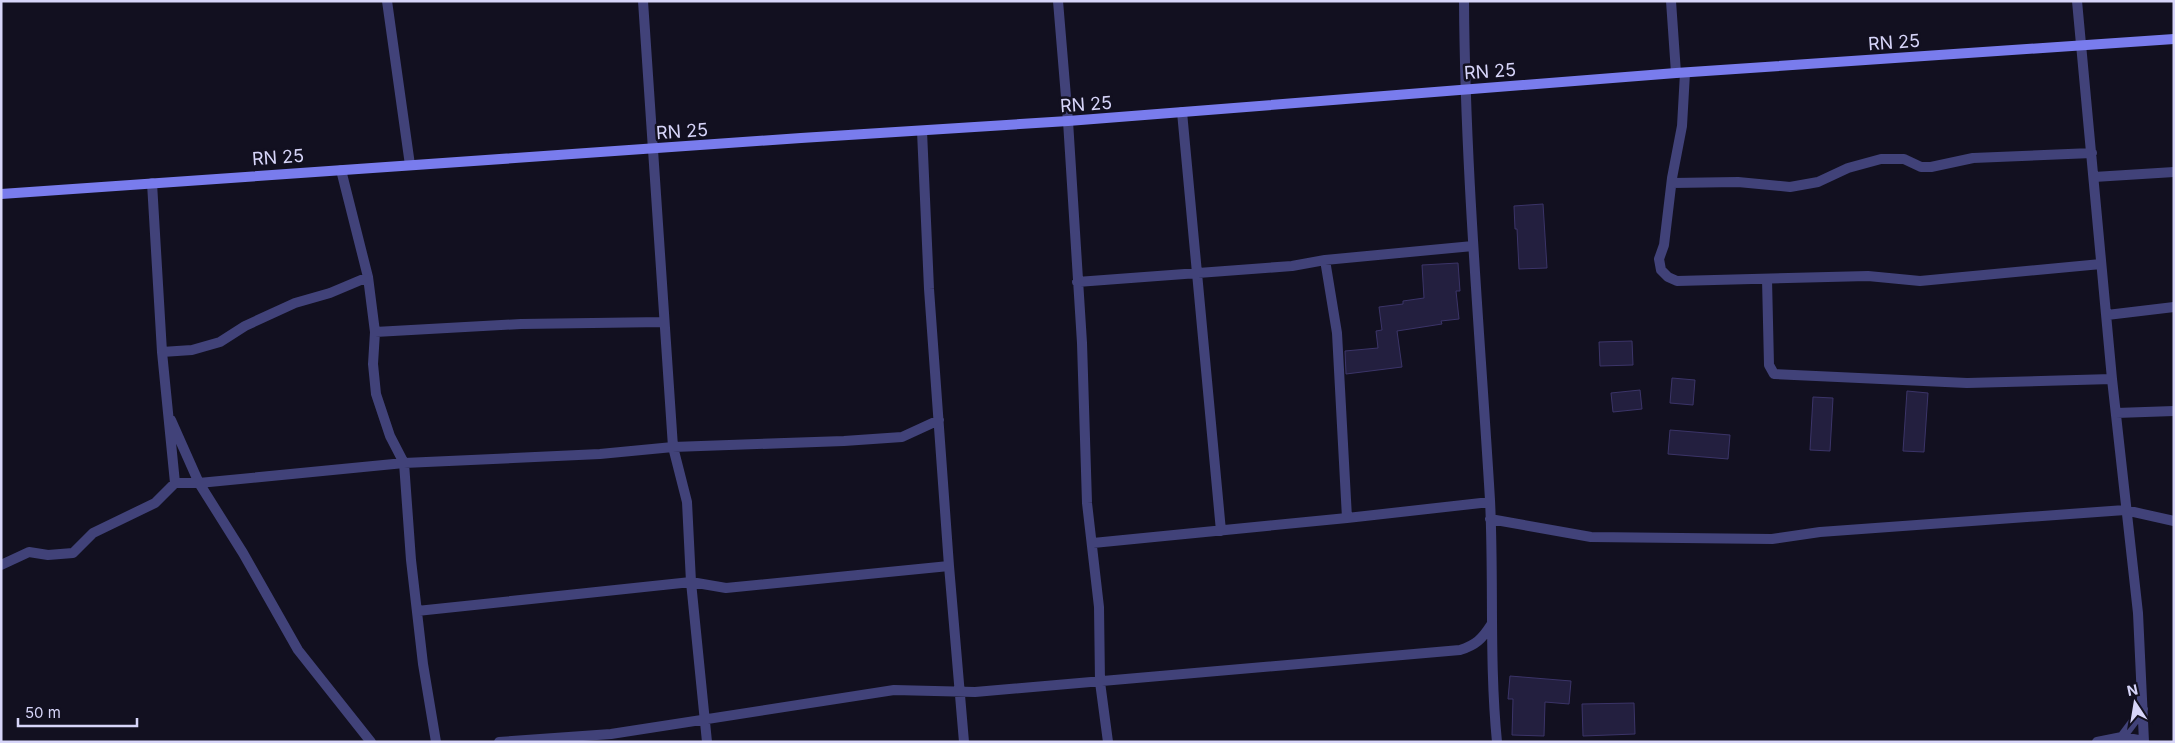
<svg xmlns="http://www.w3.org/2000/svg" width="2175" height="743" font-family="Inter,sans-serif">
<rect width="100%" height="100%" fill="#121020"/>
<path fill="#231f3f" stroke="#3b3468" d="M1543,204L1547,268L1519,269L1517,229H1515L1514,206Z
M1458,263L1460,291H1456L1459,319L1441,321L1442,324L1397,331L1402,367L1346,374L1345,351L1378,348L1376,331L1382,330L1379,307L1403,304V301L1424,298L1422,265Z
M1632,341L1633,365L1600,366L1599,342Z
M1672,378L1695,380L1693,405L1670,403Z
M1640,390L1642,409L1613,412L1611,393Z
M1907,391L1928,393L1924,452L1903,451Z
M1813,397L1833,398L1830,451L1810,450Z
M1670,430L1730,435L1728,459L1668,454Z
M1510,676L1571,681L1569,704L1545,702L1544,736L1512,735L1513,699H1508Z
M1634,703L1635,734L1583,736L1582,704Z"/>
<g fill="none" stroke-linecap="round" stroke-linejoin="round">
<path stroke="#414279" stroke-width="10" d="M387,1L410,165
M643,1L673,447L687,502L691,582L707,742
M1058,1L1068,121L1082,343L1087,503L1099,607L1100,682L1108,742
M1464,1C1465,168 1480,334 1490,500C1494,581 1489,661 1497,742
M1671,1L1676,73
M2077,1L2112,379L2138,613L2144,742
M1685,73L1682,126L1672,178L1664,245L1659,259L1661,270L1668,277L1677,281L1868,276L1920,281L2101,264
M1182,112L1221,531
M922,131L929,289L949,566L964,742
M341,170L368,277L375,332L373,364L376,394L390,436L404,463L411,560L423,664L436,742
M2094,177L2174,172
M152,183L162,352L175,483H199L404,463L600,454L673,447L844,441L902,437L939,420
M1672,183L1738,182L1790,187L1818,182L1848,168L1881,159H1904L1921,167H1931L1973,158L2092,153
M1325,260L1337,333L1347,518
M1767,279L1769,365L1774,374L1967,383L2112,379
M1077,282L1292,266L1325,260L1473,246
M2107,315L2174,307
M375,332L521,324L664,322
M162,352L192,350L220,342L245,326L295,303L330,293L368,277
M2116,413L2174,411
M171,420L199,483L243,553L298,650L371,742
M1490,519L1591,537L1772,539L1820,532L2125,510L2174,521
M1093,543L1347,518L1490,502
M1,565L29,552L48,555L73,553L93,533L155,503L175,483
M417,611L691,582L726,588L949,566
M2122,737L2143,709
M499,742L611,734L894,690L975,692L1460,650C1476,645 1482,639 1491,625
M2097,742L2122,737L2144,741"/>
<path stroke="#797ced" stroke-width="10" d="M1,194L801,138L1068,121L1676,73L2174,39"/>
</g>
<g text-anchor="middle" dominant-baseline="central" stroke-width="5" stroke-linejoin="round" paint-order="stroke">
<g font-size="18" fill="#d7d5f9" stroke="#121020">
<text transform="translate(1894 42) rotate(-4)">RN 25</text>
<text transform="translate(1490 71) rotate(-4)">RN 25</text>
<text transform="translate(1086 104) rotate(-4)">RN 25</text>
<text transform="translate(682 131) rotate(-4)">RN 25</text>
<text transform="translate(278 157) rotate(-4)">RN 25</text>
</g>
</g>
<rect width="2175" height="743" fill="none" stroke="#d7d5f9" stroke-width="5"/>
<g transform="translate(2135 703) rotate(348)" stroke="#121020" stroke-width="4" paint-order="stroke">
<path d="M0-4L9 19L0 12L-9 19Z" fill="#d7d5f9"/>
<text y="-8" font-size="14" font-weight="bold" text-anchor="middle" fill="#d7d5f9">N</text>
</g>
<path d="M18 718v8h119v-8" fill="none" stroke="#d7d5f9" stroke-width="2.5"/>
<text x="25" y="718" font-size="15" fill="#d7d5f9" stroke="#121020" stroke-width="4" paint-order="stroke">50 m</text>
</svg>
